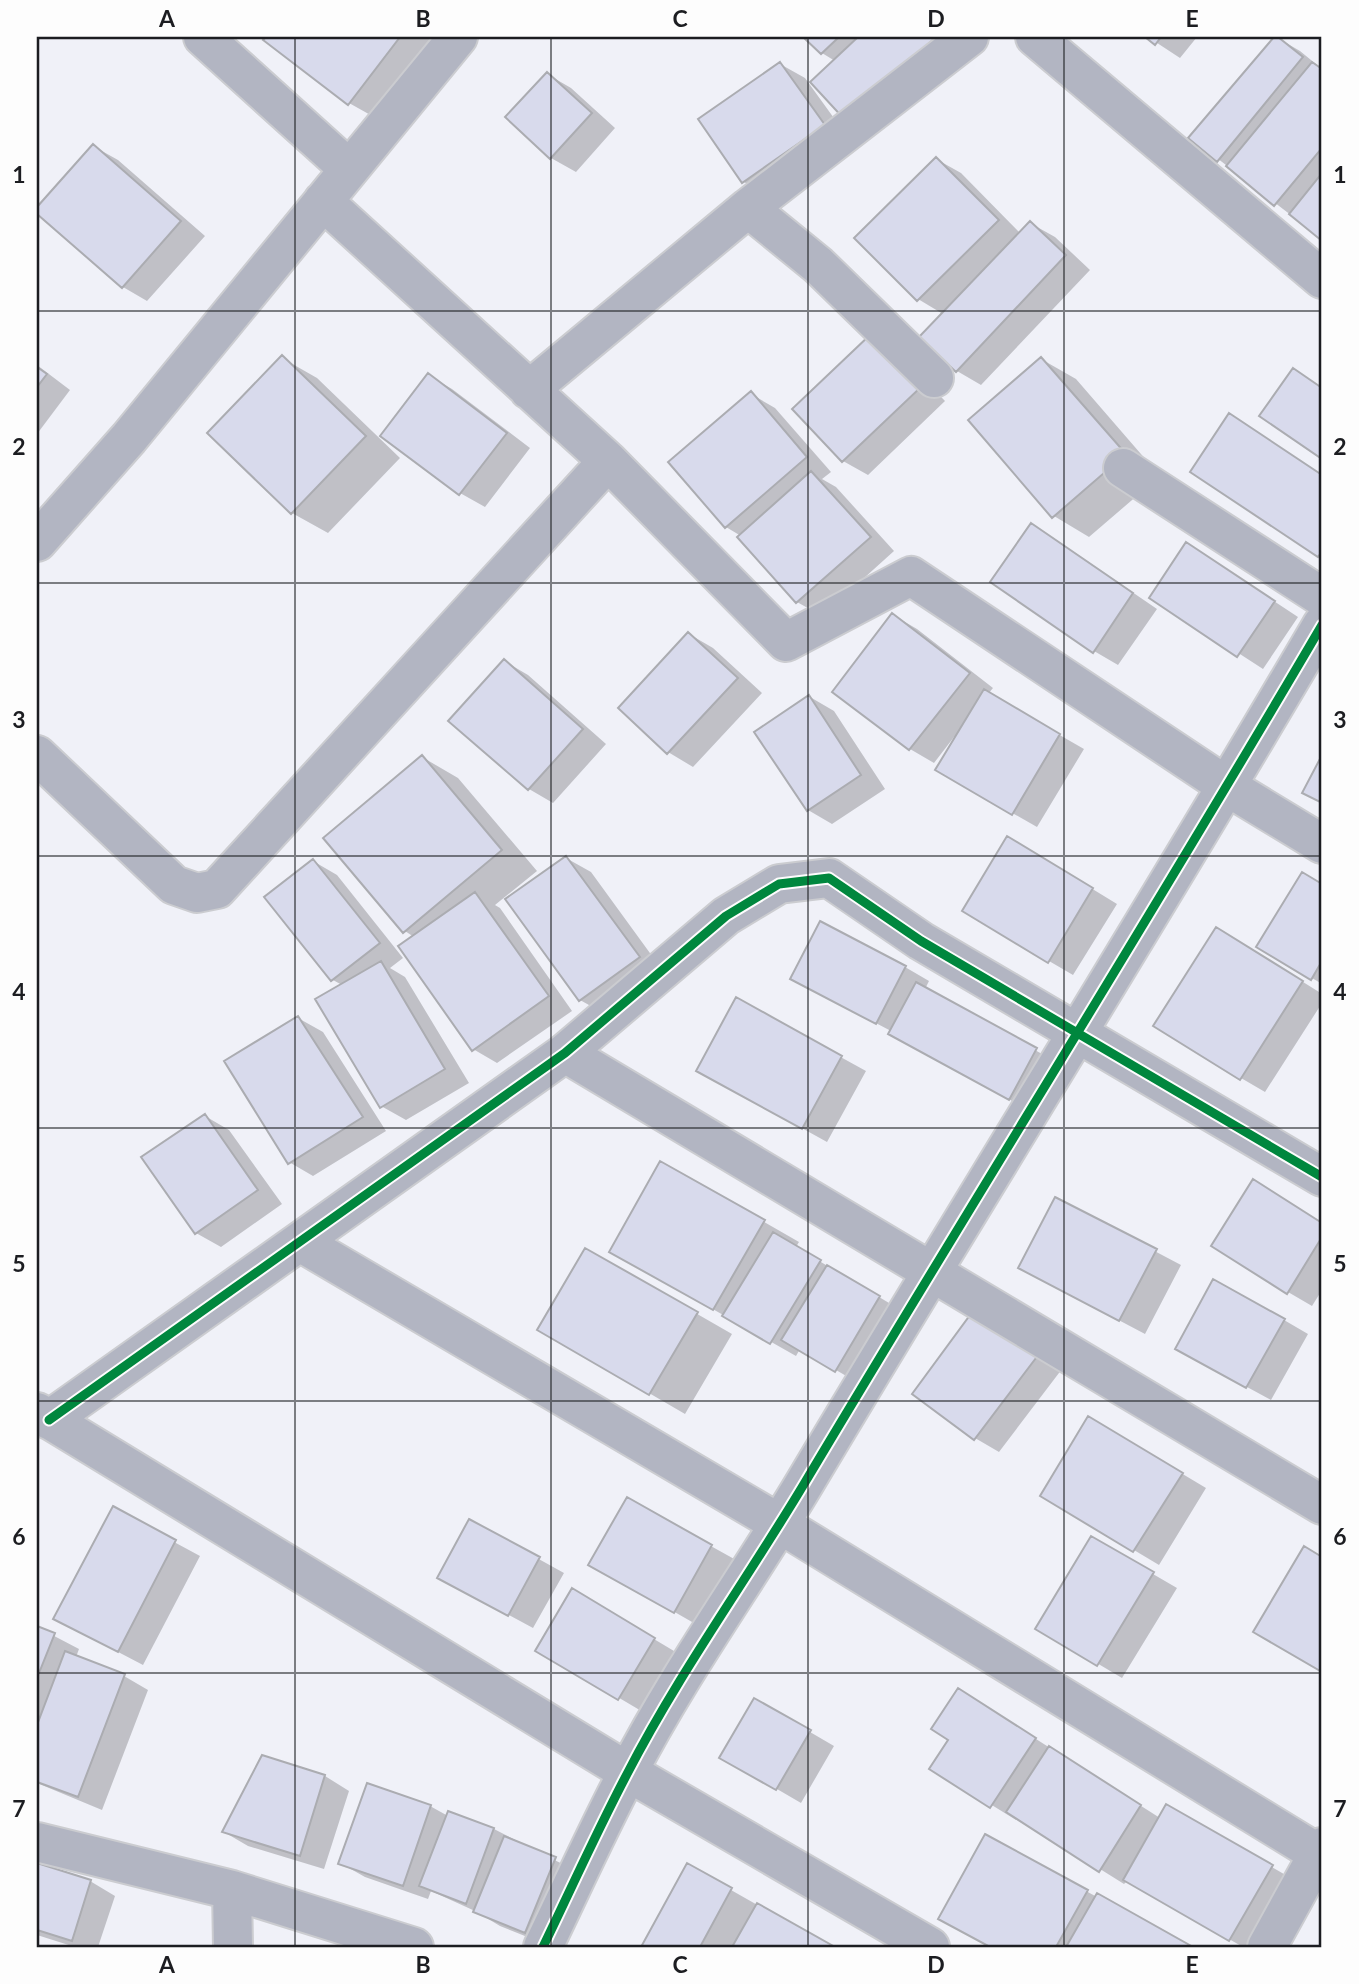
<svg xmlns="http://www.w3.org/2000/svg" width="1359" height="1984" font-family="Lato,sans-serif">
<rect width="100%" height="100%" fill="#f0f1f8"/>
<path fill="#0003" d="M268,37H435L374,117L349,103L266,40Z
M806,37H975L835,61L822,53Z
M1148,37H1197L1180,58Z
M1276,37L1300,51L1322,69V239L1191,138Z
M780,64L805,78L849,139L768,196L744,182Z
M547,74L571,88L615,128L576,172L551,158Z
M93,146L118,160L205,236L147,301L123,287L37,212Z
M936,159L961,173L1020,233L1030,223L1055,237L1090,270L981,385L957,371L943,314L918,299Z
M896,350L945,401L868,475L843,461L794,409Z
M282,358L317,378L400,458L328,533L292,513L209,432Z
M1041,359L1076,379L1160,476L1089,537L1054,516Z
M37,365L70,390L37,434Z
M428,375L452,389L530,448L485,507L460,493Z
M751,394L775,408L831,472L822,479L836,487L894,551L822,616L797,602L741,536L726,527Z
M1230,415L1322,475V558L1192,472Z
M1031,525L1056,540L1157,609L1118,665L1094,651Z
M1187,544L1298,617L1263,669L1152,597Z
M893,615L917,629L993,688L988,694L1084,749L1037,827L937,770L956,738L954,737L934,763L910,749Z
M689,634L713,648L762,693L693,767L668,752Z
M504,661L528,675L606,744L553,803L529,789Z
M810,697L834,711L885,789L832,824L808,810Z
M422,757L458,778L537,871L495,905L500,908L572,1011L497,1063L473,1049L414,937L405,931Z
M1032,852L1117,904L1073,975L1049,961Z
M566,858L591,872L663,971L605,1014L580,1000Z
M313,861L337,875L403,958L390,968L405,977L469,1083L406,1120L381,1106L342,985L333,980L267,898Z
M1302,874L1322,886V984L1259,946Z
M1241,943L1319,992L1322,987V1003L1265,1092L1241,1078Z
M905,967L929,981L925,989L1060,1064L1034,1113L914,1047L891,1031L817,992Z
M737,1000L866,1071L827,1142L722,1084Z
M298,1018L323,1032L386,1131L313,1176L289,1162Z
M205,1116L229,1130L282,1204L221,1247L196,1233Z
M661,1163L799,1242L796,1247L904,1312L860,1384L800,1349L796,1356L647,1272Z
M1278,1196L1322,1224V1290L1312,1306L1288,1292Z
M1056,1199L1181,1265L1145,1334L1020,1268Z
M586,1250L732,1334L685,1414L539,1329Z
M977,1309L1062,1369L999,1452L975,1438Z
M1284,1320L1308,1334L1271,1400L1201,1362Z
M1089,1418L1206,1488L1159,1565L1042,1495Z
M628,1500L736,1560L699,1626L591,1564Z
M113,1509L200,1556L143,1665L80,1632Z
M470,1521L564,1573L533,1628L464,1591Z
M1091,1538L1177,1588L1122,1678L1038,1628Z
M1305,1549L1322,1559V1670L1256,1631Z
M597,1605L679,1654L643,1712L538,1650Z
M37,1627L79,1649L76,1657L124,1676L148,1690L102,1810L37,1783Z
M959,1690L1160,1818L1167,1806L1296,1881L1258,1947H1243L1127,1881L1124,1884L1017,1817L1016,1820L932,1768L951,1739Z
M755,1700L834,1746L801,1803L722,1757Z
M263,1757L325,1776L349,1791L324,1869L248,1846L224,1832Z
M430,1806L448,1816L449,1813L494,1829L580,1873L550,1946L500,1926L475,1911L431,1891L428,1899L365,1877L340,1863Z
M986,1837L1097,1897L1098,1895L1189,1947H992L965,1932Z
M37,1865L90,1881L115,1896L98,1947H75L37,1935Z
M688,1866L731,1890L831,1947H643Z"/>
<path fill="#d8daec" stroke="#abacb1" stroke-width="2" d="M266,37H400L348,105L263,40Z
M803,37H839L821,54Z
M858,37H936L846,121L810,82Z
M1145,37H1161L1155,45Z
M1274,37H1278L1303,57L1217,162L1188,138Z
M780,62L825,125L742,183L698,119Z
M1312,62L1322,69V148L1274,206L1226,166Z
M547,72L592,113L550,159L505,117Z
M93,144L181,221L122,288L37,214V207Z
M936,157L999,220L917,301L854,238Z
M1322,173V241L1289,214Z
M1030,221L1066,255L956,372L919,337Z
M871,334L921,387L842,462L792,409Z
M282,355L366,436L291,514L207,433Z
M1041,357L1126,454L1052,518L968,420Z
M37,367L47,374L37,387Z
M1293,368L1322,388V459L1259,416Z
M428,373L507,433L459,495L380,436Z
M751,391L807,457L725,528L668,462Z
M1229,413L1322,475V551L1318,557L1190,472Z
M811,471L871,537L796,603L737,537Z
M1031,523L1133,593L1093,653L990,582Z
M1186,542L1275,601L1237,657L1149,598Z
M892,613L970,673L909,750L832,692Z
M688,632L738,678L667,754L618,708Z
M504,659L583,729L528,790L448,721Z
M984,689L1060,734L1012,815L935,770Z
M809,695L861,775L807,811L754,732Z
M422,755L502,850L403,933L323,838Z
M1322,755V803L1302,793Z
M1007,836L1093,888L1048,963L962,911Z
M566,856L640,957L579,1001L505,899Z
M313,859L380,943L331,981L264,897Z
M1302,872L1322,884V961L1311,980L1256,947Z
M475,892L549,996L472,1051L398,946Z
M820,921L906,966L876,1024L790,979Z
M1216,927L1303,981L1240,1080L1153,1026Z
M381,961L445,1069L380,1108L315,999Z
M916,982L1037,1048L1009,1100L888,1034Z
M736,997L842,1056L802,1129L696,1071Z
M298,1016L363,1117L288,1164L224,1061Z
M205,1114L258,1190L195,1234L141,1157Z
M660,1161L765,1220L713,1310L609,1252Z
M1253,1179L1322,1223V1237L1287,1294L1211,1246Z
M1055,1197L1157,1249L1119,1321L1018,1268Z
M773,1232L821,1260L770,1344L722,1316Z
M585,1248L698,1312L649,1395L537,1330Z
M827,1265L880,1296L835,1372L781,1340Z
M1213,1279L1285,1319L1246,1388L1175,1349Z
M976,1307L1039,1354L974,1440L912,1394Z
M1088,1416L1183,1473L1133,1552L1040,1496Z
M627,1497L712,1545L674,1613L588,1565Z
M113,1506L176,1540L118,1652L53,1619Z
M469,1519L540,1557L508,1616L437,1578Z
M1091,1536L1154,1572L1097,1666L1035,1629Z
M1304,1546L1322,1557V1672L1253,1632Z
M572,1588L655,1638L618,1700L535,1651Z
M37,1626L55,1633L37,1678Z
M65,1651L125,1674L78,1797L37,1782V1725Z
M958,1688L1036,1738L990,1808L929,1769L948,1740L931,1729Z
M754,1698L811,1730L776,1790L719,1758Z
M1049,1746L1141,1805L1099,1872L1006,1812Z
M262,1755L325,1775L300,1856L222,1832Z
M367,1783L431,1805L403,1886L338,1864Z
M1166,1804L1273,1865L1229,1941L1123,1880Z
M448,1811L494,1828L466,1904L419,1886Z
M985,1834L1088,1890L1056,1947H990L938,1919Z
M504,1836L556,1857L525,1933L473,1912Z
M37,1863L91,1880L72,1941L37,1930Z
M687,1863L732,1888L700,1947H641Z
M1097,1893L1193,1947H1066Z
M757,1903L835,1947H732Z"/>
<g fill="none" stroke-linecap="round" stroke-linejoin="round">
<defs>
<path id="minor" d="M203,37L349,169
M1035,37L1322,279
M323,201L608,461L786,642L911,576L1228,787L1322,844
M934,378L818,265L748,208L969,37
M529,390L748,208
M1123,468L1322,597
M37,542L129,438L458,37
M37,755L174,885L197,893L217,889L608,461
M565,1053L1322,1505
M300,1242L780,1524L1322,1856
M37,1412L628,1772L930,1947
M49,1420L565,1053L726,916L779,884L829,878L921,941L1322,1177
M37,1842L232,1890L414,1947
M232,1890L233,1947
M543,1947C571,1889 597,1831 627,1774C679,1673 746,1581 804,1484C975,1197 1153,914 1322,625
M1267,1947L1322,1847"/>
</defs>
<use href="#minor" stroke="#cbccd0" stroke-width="42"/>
<use href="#minor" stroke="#b2b5c2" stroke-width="38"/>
<defs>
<path id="cycleway" d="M49,1420L565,1053L726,916L779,884L829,878L921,941L1322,1177
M543,1947C571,1889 597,1831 627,1774C679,1673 746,1581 804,1484C975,1197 1153,914 1322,625"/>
</defs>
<use href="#cycleway" stroke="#fdfdfd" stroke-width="13"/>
<use href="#cycleway" stroke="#00873e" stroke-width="9"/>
</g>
<path fill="none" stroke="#1c1d21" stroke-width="2" stroke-opacity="0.55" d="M295,37V1947M551,37V1947M808,37V1947M1064,37V1947M37,311H1322M37,583H1322M37,856H1322M37,1128H1322M37,1401H1322M37,1673H1322"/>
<rect width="1359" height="1984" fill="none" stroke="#fdfdfd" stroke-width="77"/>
<rect x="38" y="38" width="1282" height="1908" fill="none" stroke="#1c1d21" stroke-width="2.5"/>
<g font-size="23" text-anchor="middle" font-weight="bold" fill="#1c1d21">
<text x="167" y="27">A</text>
<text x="423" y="27">B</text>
<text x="680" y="27">C</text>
<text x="936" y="27">D</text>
<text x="1192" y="27">E</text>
<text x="19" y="183">1</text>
<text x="1340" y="183">1</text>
<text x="19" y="455">2</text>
<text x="1340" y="455">2</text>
<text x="19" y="728">3</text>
<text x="1340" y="728">3</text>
<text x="19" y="1000">4</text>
<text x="1340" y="1000">4</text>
<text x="19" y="1272">5</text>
<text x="1340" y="1272">5</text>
<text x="19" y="1545">6</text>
<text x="1340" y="1545">6</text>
<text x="19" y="1817">7</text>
<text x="1340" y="1817">7</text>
<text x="167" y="1973">A</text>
<text x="423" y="1973">B</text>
<text x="680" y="1973">C</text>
<text x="936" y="1973">D</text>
<text x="1192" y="1973">E</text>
</g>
</svg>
